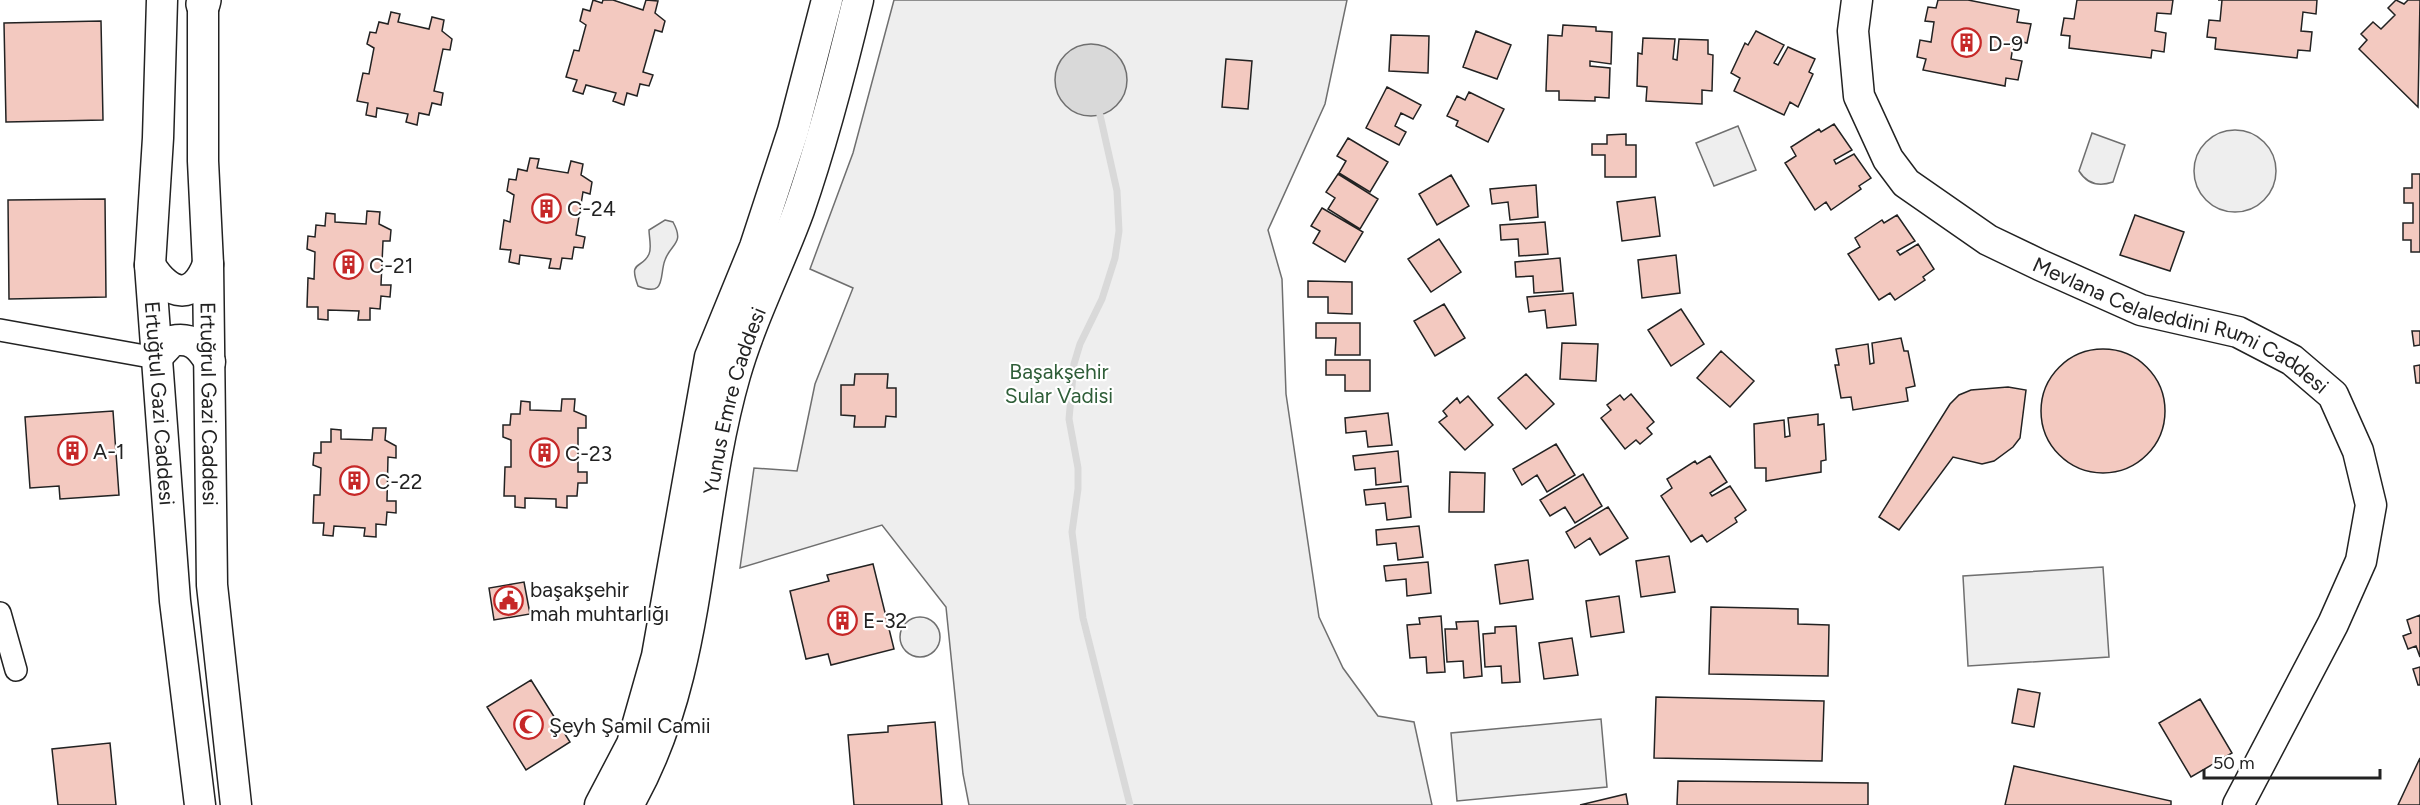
<svg xmlns="http://www.w3.org/2000/svg" width="2420" height="805" font-family="Figtree,sans-serif">
<rect width="100%" height="100%" fill="#fff"/>
<path fill="#eee" stroke="#6f6f6f" stroke-width="1.5" d="M894,0H1347L1325,104L1268,230L1282,279L1286,394L1319,617L1343,668L1378,716L1414,722L1432,805H969L963,774L946,607L882,525L740,568L754,468L797,471L815,384L853,288L810,269L853,153Z
M1738,126L1756,170L1714,186L1696,143Z
M2194 171a41 41 0 1 1 82 0a41 41 0 1 1-82 0Z
M2092,133L2125,145L2113,182C2098,187 2087,184 2079,171Z
M665,220L673,222C685,244 671,243 665,260C659,275 667,298 638,286C628,259 642,270 649,254C652,248 649,237 649,230Z
M2103,567L2109,657L1968,666L1963,576Z
M900 637a20 20 0 1 1 40 0a20 20 0 1 1-40 0Z
M1601,719L1607,787L1457,801L1451,733Z"/>
<path fill="#d9d9d9" stroke="#6f6f6f" stroke-width="1.5" d="M1055 80a36 36 0 1 1 72 0a36 36 0 1 1-72 0Z"/>
<g fill="none" stroke-linecap="round" stroke-linejoin="round">
<path stroke="#d9d9d9" stroke-width="7" d="M1100,115L1117,191L1119,231L1115,258L1102,299L1080,344L1074,364L1069,419L1078,468V489L1072,532L1083,618L1130,805"/>
</g>
<path fill="#f3c9c0" stroke="#222" stroke-width="1.5" d="M593,0L602,3L603,0H613L643,10L646,0L658,1L655,13L665,21L662,32L655,30L643,72L653,75L649,86L640,84L637,96L627,93L624,105L613,101L616,93L586,85L583,94L573,91L577,80L566,77L574,50L579,51L586,25L580,21L583,9L590,11Z
M1938,0H1968L2019,10L2017,22L2031,24L2027,43L2014,40L2011,59L2022,61L2018,80L2006,78L2005,86L1923,70L1926,59L1917,57L1920,40L1931,42L1934,22L1925,21L1928,7L1936,8Z
M2077,0H2173L2171,14L2157,13L2155,31L2166,33L2164,52L2152,50L2151,58L2069,48L2070,36L2061,35L2064,18L2074,19Z
M2218,0H2317L2316,14L2303,12L2301,31L2312,32L2310,51L2298,50L2297,58L2215,49L2216,38L2207,37L2209,20L2220,21L2222,0Z
M2396,0L2404,4L2408,0H2420L2418,107L2359,49L2367,40L2361,34L2373,22L2381,29L2395,15L2388,8Z
M391,12L400,14L398,22L429,29L432,17L444,20L442,31L452,39L450,50L443,49L434,91L443,93L441,105L432,103L429,115L419,113L417,125L406,122L408,114L377,108L376,117L366,115L368,103L357,101L363,73L369,74L374,48L367,44L370,32L376,33L379,22L388,24Z
M101,21L103,120L6,122L4,23Z
M1563,25L1596,27V31L1612,32L1611,64L1590,61V66L1610,68L1609,98L1595,97V101L1559,100V91H1546L1548,35L1562,36Z
M1476,31L1511,45L1497,79L1463,67Z
M1756,31L1784,45L1774,63L1778,65L1788,47L1815,59L1809,72L1813,74L1798,107L1790,102L1784,115L1734,91L1740,78L1731,73L1745,43L1748,45Z
M1391,35L1429,36L1428,73L1389,71Z
M1643,38L1675,39L1673,59L1677,60L1679,39L1708,40V54L1713,55L1712,91L1702,90V104L1646,101L1647,87L1637,86L1638,53L1642,54Z
M1226,59L1252,61L1248,109L1222,107Z
M1387,87L1421,105L1413,119L1401,113L1395,126L1406,132L1399,145L1366,128Z
M1469,92L1504,109L1488,142L1456,126L1458,121L1447,116L1457,96L1465,100Z
M1834,124L1852,150L1834,160L1836,164L1854,154L1871,178L1859,186L1861,189L1831,210L1826,202L1815,210L1785,163L1796,156L1791,147L1819,129L1821,132Z
M1626,134V145H1636V177H1605V155H1592V144H1607V135Z
M1348,138L1388,162L1370,192L1339,173L1346,161L1337,156Z
M530,158L539,159L537,168L568,173L571,161L583,164L581,175L592,182L590,194L583,192L576,235L585,237L583,248L574,247L572,259L562,258L560,269L549,268L551,259L520,255L519,264L509,262L511,250L500,249L504,220L510,222L514,195L507,191L509,179L516,180L518,169L527,171Z
M1338,174L1378,199L1360,229L1328,209L1335,198L1326,192Z
M2412,174H2420V252H2411V240H2403V223H2413V203H2404V188H2412Z
M1451,175L1469,206L1437,225L1419,194Z
M1536,185L1538,217L1510,220L1508,202L1492,204L1490,189Z
M1655,197L1660,236L1622,241L1617,202Z
M105,199L106,297L9,299L8,200Z
M1322,208L1363,232L1345,262L1313,243L1320,231L1311,226Z
M367,211L380,212L379,224L391,230L390,241H383L381,285H391L390,297L381,296L380,309L370,308V320H358L359,311L328,310V320L318,319V307H307L308,278L314,279L315,252L307,249L308,236L315,237L316,225L325,226L326,213L335,214V222L366,224Z
M1897,215L1915,241L1897,251L1900,255L1918,244L1934,269L1923,277L1925,280L1895,300L1890,293L1879,300L1848,254L1860,247L1855,238L1882,220L1884,223Z
M2135,215L2184,232L2170,271L2120,255Z
M1545,222L1548,254L1519,256L1518,239L1501,240L1500,225Z
M1439,239L1461,272L1431,292L1408,259Z
M1676,255L1680,293L1642,298L1638,260Z
M1560,258L1563,291L1534,293L1533,276L1516,277L1515,262Z
M1308,281L1352,282V314L1328,313V297H1308Z
M1573,293L1576,325L1547,328L1545,310L1529,312L1527,297Z
M1444,304L1465,338L1435,356L1414,321Z
M1681,309L1704,344L1671,366L1648,330Z
M1316,323H1360V355H1335L1336,338H1316Z
M2412,331H2420V345L2414,346Z
M1901,338L1904,351H1908L1915,386L1906,388L1908,401L1853,410L1851,397L1841,398L1835,365H1839L1836,349L1868,344L1870,364L1874,363L1872,343Z
M1562,343L1598,344L1596,381L1560,379Z
M2041 411a62 62 0 1 1 124 0a62 62 0 1 1-124 0Z
M1721,351L1754,381L1730,407L1697,378Z
M1326,360H1370V391H1345V375H1326Z
M2420,365V383H2416L2414,366Z
M855,374H888L887,388H896V417L886,416L885,427H854L855,416L841,415V385H854Z
M1526,374L1554,404L1526,429L1498,398Z
M2008,387L2026,390L2020,438L2013,447L1994,461L1982,464L1953,457L1899,530L1879,517L1950,404L1959,395L1971,390Z
M1631,394L1654,422L1647,428L1652,434L1640,444L1636,440L1625,449L1601,418L1611,410L1607,405L1620,395L1624,400Z
M1468,396L1493,425L1465,450L1439,422L1447,416L1443,411L1457,398L1460,403Z
M562,399H575L574,411L586,416V428H578V472H587V483H578L577,496H567V508L556,507V499L525,498V508L515,507V496H504L505,467H511V440L503,437V425H510L511,414H520L521,401L530,402V410L561,411Z
M113,411L119,495L60,499L59,486L30,488L25,417Z
M1388,413L1392,445L1368,447L1366,431L1346,433L1345,418Z
M1818,414V425L1824,424L1826,460L1821,461V472L1766,481V468H1755L1754,424L1784,420L1785,437L1790,436L1788,418Z
M373,428H386L385,440L396,446V458L388,457L387,501H396V513L387,512L386,525L376,524V537L364,536L365,528L334,526L333,536L323,535L324,523H313L314,495H320L321,468L313,465L314,453H321V442H331V429L341,430V439L372,440Z
M1556,444L1575,475L1547,492L1537,475L1522,485L1513,469Z
M1398,451L1401,482L1376,485L1375,468L1355,470L1353,456Z
M1710,456L1727,482L1710,493L1712,496L1730,486L1746,510L1735,518L1737,522L1707,542L1702,535L1691,542L1661,496L1672,488L1667,479L1695,461L1697,464Z
M1450,472L1485,473L1484,512H1449Z
M1583,474L1602,506L1575,523L1565,507L1550,516L1540,500Z
M1408,486L1411,517L1387,520L1385,503L1366,505L1364,490Z
M1608,507L1628,538L1600,555L1590,538L1575,548L1566,532Z
M1419,526L1423,557L1398,560L1396,543L1377,545L1376,530Z
M1669,556L1675,592L1641,597L1636,561Z
M1528,560L1533,599L1500,604L1495,565Z
M1428,562L1431,593L1407,596L1406,579L1386,581L1384,566Z
M873,564L894,649L831,665L828,654L806,659L790,591L829,581L827,575Z
M524,582L530,614L494,620L489,588Z
M1619,596L1624,632L1591,637L1586,601Z
M1711,607L1798,609V624L1829,625L1828,676L1709,674Z
M2420,615V657L2416,646L2408,649L2403,636L2411,633L2407,620Z
M1441,616L1445,672L1427,673L1426,657L1410,658L1407,625L1420,624L1419,618Z
M1478,621L1482,676L1464,678L1463,661L1447,662L1445,629H1457L1456,622Z
M1516,626L1520,682L1502,683L1501,666L1485,667L1483,634L1495,633V627Z
M1572,638L1578,675L1544,679L1539,643Z
M2420,667V685H2418L2413,669Z
M531,680L570,742L526,770L487,707Z
M2018,689L2040,693L2034,727L2012,723Z
M1656,697L1824,701L1822,761L1654,758Z
M2200,699L2232,753L2191,777L2159,723Z
M935,722L942,805H854L848,735L888,732V726Z
M110,743L116,805H58L52,749Z
M2420,758V805H2398Z
M2014,766L2171,801V805H2005Z
M1678,781L1868,783V805H1677Z
M1626,794L1628,805H1580Z"/>
<g fill="none" stroke-linecap="round" stroke-linejoin="round">
<defs>
<path id="street" d="M0,330L156,358
M0,613L16,670"/>
<g id="secondary">
<path id="s1" d="M162,0L158,138L150,265L175,601L200,805"/>
<path id="s2" d="M203,0V161L208,264L212,585L236,805"/>
<path id="s3" d="M1857,0L1853,31L1859,96L1888,159L1906,183L1988,240L2040,265L2141,310L2238,332L2292,360L2333,395L2358,451L2371,505L2361,561L2333,624L2238,805"/>
<path d="M150,265C169,296 194,302 208,264"/>
<path d="M156,358L172,341C192,337 200,346 210,362"/>
<path d="M600,805L632,744L657,656L710,357L755,247L793,131L827,0"/>
<path id="s4" d="M628,805C704,674 694,517 735,375C751,319 779,265 799,210C823,141 841,71 858,0"/>
</g>
<path id="primary" d="M203,4L204,0"/>
</defs>
<use href="#street" stroke="#222" stroke-width="24"/>
<use href="#secondary" stroke="#222" stroke-width="33"/>
<use href="#primary" stroke="#222" stroke-width="36"/>
<use href="#street" stroke="#fff" stroke-width="21"/>
<use href="#secondary" stroke="#fff" stroke-width="30"/>
<use href="#primary" stroke="#fff" stroke-width="33"/>
</g>
<defs>
<symbol id="building-ring" viewBox="-11 -11 22 22"><circle r="9.5" fill="#fff" stroke="#c62828" stroke-width="1.5"/><path d="M-4-6H4V6H1V3H-1V6H-4ZM-2.5-4.3h1.7v1.8h-1.7ZM.8-4.3h1.7v1.8H.8ZM-2.5-1h1.7V.8h-1.7ZM.8-1h1.7V.8H.8Z" fill="#c62828"/></symbol>
<symbol id="civic-ring" viewBox="-11 -11 22 22"><circle r="9.5" fill="#fff" stroke="#c62828" stroke-width="1.5"/><path d="M-.6-6.5H3V-4.5H.6V-3L4-1V1h2V6H-6V1h2V-1L-.6-3ZM-1.2 2.5V6h2.4V2.5Z" fill="#c62828"/></symbol>
<symbol id="mosque-ring" viewBox="-11 -11 22 22"><circle r="9.5" fill="#fff" stroke="#c62828" stroke-width="1.5"/><path d="M3.5-4.9A6 6 0 1 0 3.5 4.9A5 5 0 1 1 3.5-4.9Z" fill="#c62828"/></symbol>
</defs>
<g fill-rule="evenodd">
<use href="#building-ring" x="1950" y="26" width="33" height="33"/>
<use href="#building-ring" x="530" y="192" width="33" height="33"/>
<use href="#building-ring" x="332" y="248" width="33" height="33"/>
<use href="#building-ring" x="56" y="434" width="33" height="33"/>
<use href="#building-ring" x="528" y="436" width="33" height="33"/>
<use href="#building-ring" x="338" y="464" width="33" height="33"/>
<use href="#civic-ring" x="492" y="584" width="33" height="33"/>
<use href="#building-ring" x="826" y="604" width="33" height="33"/>
<use href="#mosque-ring" x="512" y="708" width="33" height="33"/>
</g>
<g text-anchor="middle" dominant-baseline="central" stroke-width="4.5" stroke-linejoin="round" paint-order="stroke">
<g font-size="21" fill="#222" stroke="#fff" text-anchor="start">
<text x="1988" y="43">D-9</text>
<text x="567" y="208">C-24</text>
<text x="369" y="265">C-21</text>
<text x="93" y="451">A-1</text>
<text x="565" y="453">C-23</text>
<text x="375" y="481">C-22</text>
<text x="530" y="589">başakşehir<tspan x="530" dy="24">mah muhtarlığı</tspan></text>
<text x="863" y="620">E-32</text>
<text x="549" y="725">Şeyh Şamil Camii</text>
</g>
<g font-size="21" fill="#222" stroke="#fff">
<text stroke="none"><textPath href="#s3" startOffset="508">Mevlana Celaleddini Rumi Caddesi</textPath></text>
<text stroke="none"><textPath href="#s4" startOffset="420">Yunus Emre Caddesi</textPath></text>
<text stroke="none"><textPath href="#s1" startOffset="404">Ertuğtul Gazi Caddesi</textPath></text>
<text stroke="none"><textPath href="#s2" startOffset="404">Ertuğrul Gazi Caddesi</textPath></text>
</g>
<g font-size="21" fill="#2f5e38" stroke="#fff">
<text x="1059" y="371">Başakşehir<tspan x="1059" dy="24">Sular Vadisi</tspan></text>
</g>
</g>
<path d="M2204 769v9h176v-9" fill="none" stroke="#222222" stroke-width="3"/>
<text x="2213" y="769" font-size="18" fill="#222222" stroke="#ffffff" stroke-width="4.5" paint-order="stroke">50 m</text>
</svg>
